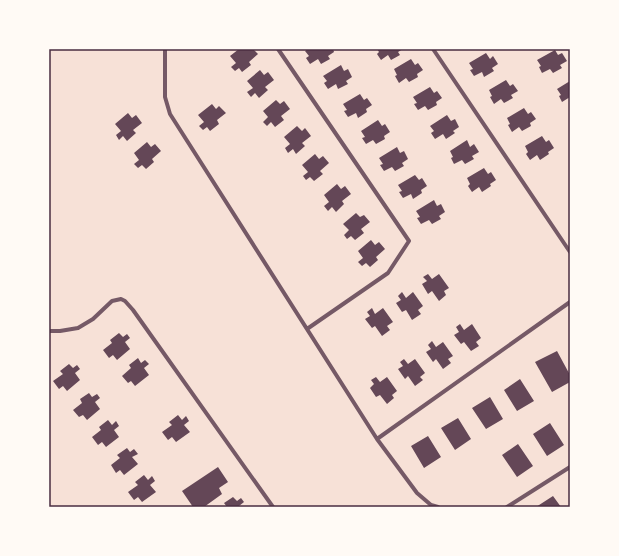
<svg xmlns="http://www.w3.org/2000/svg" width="619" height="556" font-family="Figtree,sans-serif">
<rect width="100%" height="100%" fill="#f7e1d7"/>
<path fill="#644757" d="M239,49H247L248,50L253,49L258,54L249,62L251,65L242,72L239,68L235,71L231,67L236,63L230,56Z
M308,49H333L334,52L328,56L330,59L321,64L318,59L310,64L306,58L309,56L305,51Z
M377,49H403L398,52L400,55L391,60L388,55L381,60L377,54L379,52Z
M555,50L558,55L562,53L567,61L560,65L562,68L553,73L550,69L542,73L539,67L541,66L537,60Z
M486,53L490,59L493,56L498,64L492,68L494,71L484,77L482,72L474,76L470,70L473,69L469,63Z
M411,59L415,65L418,63L423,70L417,74L418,77L409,82L406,78L399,83L395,76L397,75L394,69Z
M341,65L344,71L348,69L352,77L346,81L348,84L338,89L336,84L328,89L324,83L327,81L323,76Z
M260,70L264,75L268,72L274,80L265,87L268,90L259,98L255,93L251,97L247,92L253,88L247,81Z
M506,80L510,86L513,84L518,91L511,95L513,98L504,103L501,99L494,104L490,97L492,96L489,90Z
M570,81V97L562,102L559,96L561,95L557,89Z
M430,87L434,93L437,91L442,98L436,102L437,105L428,110L425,106L418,110L414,104L417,103L413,97Z
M360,94L364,100L367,98L372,105L366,109L367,112L358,118L356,113L348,117L344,111L347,110L343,104Z
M276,100L280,104L284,101L290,109L281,116L284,120L275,127L271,122L267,126L263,122L268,117L263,111Z
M212,104L216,109L219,106L226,113L217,120L219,124L210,131L207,127L203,130L199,126L204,122L198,115Z
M524,108L528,114L531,112L536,119L530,123L531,126L522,131L519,127L512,132L508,125L510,124L507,118Z
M128,113L132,118L136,115L142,123L133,130L136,133L127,141L123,136L119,140L116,135L121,131L115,124Z
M447,115L451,121L455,119L459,127L453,131L455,133L446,139L443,134L435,139L431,133L434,131L430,126Z
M378,120L382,126L385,124L390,132L384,136L385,139L376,144L373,140L366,144L362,138L365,137L361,131Z
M297,126L302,131L305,128L311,136L302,143L305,146L296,154L293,149L288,153L285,148L290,144L284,137Z
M542,136L546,142L549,140L554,148L548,152L549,154L540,160L537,155L530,160L526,154L528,152L525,146Z
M467,140L470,147L474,144L479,152L472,156L474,159L465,164L462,160L454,164L451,158L453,157L450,151Z
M147,142L151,147L155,144L161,151L152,159L154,162L146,169L142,165L138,168L134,164L139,160L134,153Z
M397,147L400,153L404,151L408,159L402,163L404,166L395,171L392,167L384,171L380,165L383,164L379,158Z
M315,154L319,159L323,156L329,163L320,171L323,174L314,181L310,177L306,180L303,176L308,172L302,165Z
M484,168L488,174L491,172L496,180L490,184L491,186L482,192L479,187L472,192L468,186L470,184L467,178Z
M415,175L419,180L422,178L427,186L421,190L422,193L413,199L411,194L403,198L399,192L402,191L398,185Z
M337,184L341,189L345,186L351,194L342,201L344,204L336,212L332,207L328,211L324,206L329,202L324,195Z
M434,200L437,206L441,204L445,212L439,216L441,219L432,224L429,220L421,224L417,218L420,217L416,211Z
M356,213L360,217L364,215L370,222L361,229L364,233L355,240L351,236L347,239L344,235L349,230L343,224Z
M371,240L375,245L379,242L385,249L376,257L378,260L370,267L366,263L362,266L358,262L363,258L358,251Z
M428,274L432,279L439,274L449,288L444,291L446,295L439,301L432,291L428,294L422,284L427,281L423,277Z
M402,292L406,298L413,292L423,306L418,310L421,314L412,320L406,310L402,312L396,303L401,300L398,296Z
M372,308L375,314L383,308L393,322L387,326L390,330L382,336L375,326L372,328L365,319L370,316L367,312Z
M460,324L464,330L472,324L481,338L476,342L479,346L471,351L464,342L461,344L454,335L459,332L456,327Z
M119,333L123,337L127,334L130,338L125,342L130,349L117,360L113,355L109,358L103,350L112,343L110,340Z
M432,341L436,347L443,342L453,356L448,359L451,363L443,369L436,359L433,362L426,352L431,349L428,345Z
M557,351L570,375V382L552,392L535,362Z
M138,358L141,363L145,360L149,364L144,368L149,375L135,386L131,381L128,383L122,376L131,368L129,365Z
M404,359L408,364L415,359L425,373L420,377L423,380L415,386L408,376L405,379L398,369L403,366L400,362Z
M69,364L73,368L77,365L80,369L75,373L80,380L67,391L63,386L59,389L53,381L63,374L60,371Z
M376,377L380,382L387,377L397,391L392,395L394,398L387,404L380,395L376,397L370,388L374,384L371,380Z
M520,379L534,401L517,411L504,390Z
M89,393L92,397L97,394L100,398L95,402L100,409L87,420L83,415L79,417L73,410L82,403L80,399Z
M490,397L503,419L486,429L472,408Z
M178,415L182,420L186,416L189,421L184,425L190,432L176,442L172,437L168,440L162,432L172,425L169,422Z
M458,418L471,439L455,450L441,428Z
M108,420L112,425L116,421L119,426L114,430L119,437L106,447L102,442L98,445L92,437L101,430L99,427Z
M550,423L564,445L547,456L533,434Z
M428,436L441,457L424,468L411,446Z
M518,444L533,466L517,477L502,455Z
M127,448L130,452L134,449L138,454L132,457L138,464L124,475L120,470L116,473L111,465L120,458L117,455Z
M218,467L228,482L219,488L222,494L204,507H193L182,491Z
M144,475L148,480L152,476L155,481L150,485L156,492L142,502L138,497L134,500L128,492L138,485L135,482Z
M553,496L561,507H536Z
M233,497L237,501L241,498L244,502L239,506L240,507H227L224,503Z"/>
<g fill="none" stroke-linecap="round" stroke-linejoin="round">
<path stroke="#755966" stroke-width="4" d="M165,49V97L170,114L377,439L417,493L431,505L438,507
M278,49L409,241L388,273L307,329
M433,49L570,252
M49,331H60L78,328L93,319L112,301L121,299L125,301L133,310L273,507
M377,439L570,302
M507,507L570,467"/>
</g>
<rect width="619" height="556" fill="none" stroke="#fffaf5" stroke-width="100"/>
<rect x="50" y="50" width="519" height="456" fill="none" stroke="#4a2c40" stroke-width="1.5"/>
</svg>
